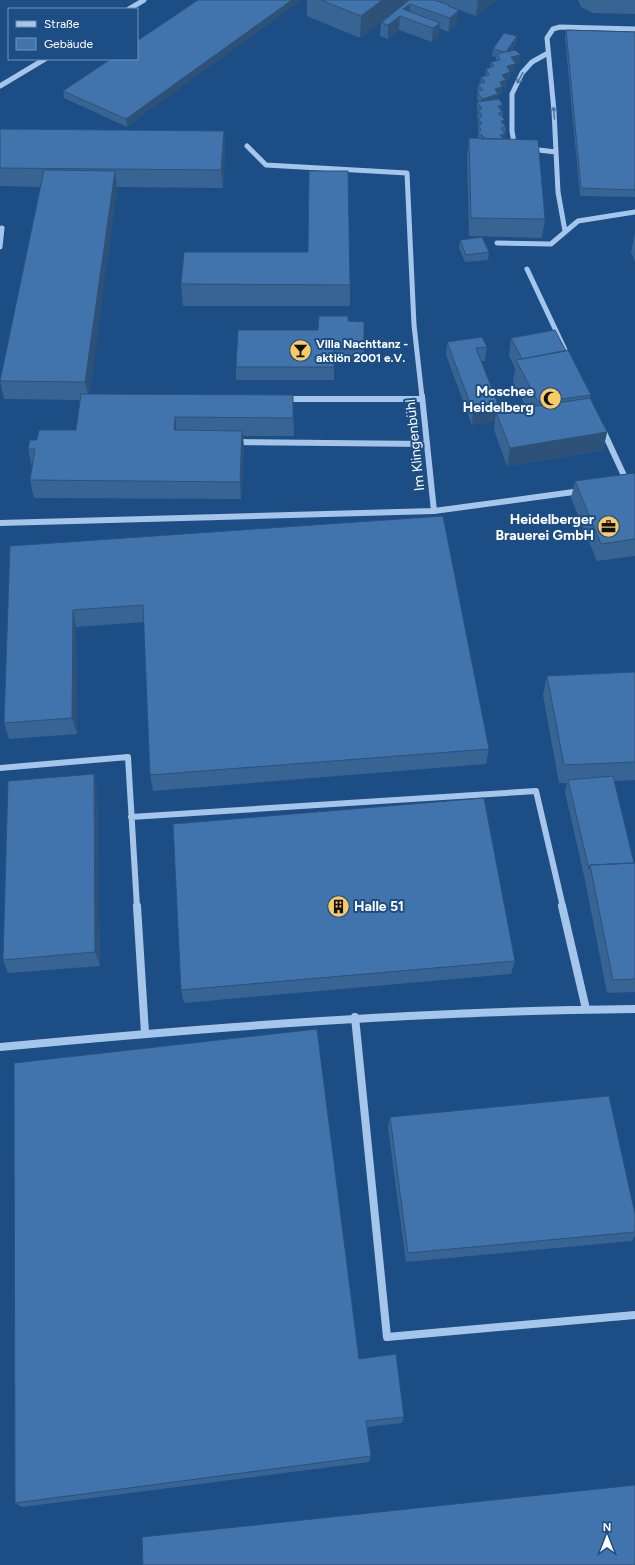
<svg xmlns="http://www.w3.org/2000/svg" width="635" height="1565" font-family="Figtree,sans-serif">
<rect width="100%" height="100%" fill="#1d4d85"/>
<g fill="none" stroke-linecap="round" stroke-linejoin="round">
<path stroke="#a5c6ea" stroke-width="5" d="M129,9L144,0
M0,86L45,59
M247,146L266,165L407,173L414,325L422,397
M518,146L514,143L512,131V94L522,73L532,62L548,53
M530,149L556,152
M565,231L558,192L554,111L547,38L553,29L560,27L635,29
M497,243L551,244L578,221L635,212
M0,247L2,228
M527,269L566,352"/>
<path stroke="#a5c6ea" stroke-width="6" d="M422,396L434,511L581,491
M284,399H422
M602,428L627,482
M235,442L426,444
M0,523L434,511
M0,768L128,757L137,907
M131,817L536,791L563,907"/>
<path stroke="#a5c6ea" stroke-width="8" d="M137,906L145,1033
M562,906L586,1009
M355,1017L387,1337L635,1315
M0,1047C211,1027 423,1011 635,1009"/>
</g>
<path fill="#386494" d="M198,0L127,127L64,98L63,91Z
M307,0H496L476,16L449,6L457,24L448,32L439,28V36L432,42L399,30L388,39L380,36L381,23L386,18L360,38L307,16Z
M578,0H635V14L593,13L581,7Z
M566,30L635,32V197L580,196L565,37Z
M517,36L516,43L511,51L520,62L515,63V71L510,72L509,79L506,80L505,88H502L501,94L498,96L497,99L503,113V118L505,120L504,125L506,127L505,139L545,219L542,238L469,236L467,157L469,138L478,139V119L477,117L478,112L477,110V102H479L477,98L478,84H480L481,77L485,76L486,69L490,68L491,62L496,61V57L492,56L493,49Z
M0,129L224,131L225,150L223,188L117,187V189L89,394L293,395L294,436H243L244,448L241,499L34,498L30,480L32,467L28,449L37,440L76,430L80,400L4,399L0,381L41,187L0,186Z
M635,233V262L631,252Z
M460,240L489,252L488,260L465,262L459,248Z
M181,284L350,285V306H183Z
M348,321L364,346V359H334V380H236V367L318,330Z
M511,338L591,395L590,398L607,432L603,450L507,466L494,430L495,421L472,425L446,355L447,342L487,347L485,361H481L499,407V411L526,407L513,382L515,368L509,356Z
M635,473V556L597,561L571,498L575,481Z
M10,546L489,749L486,764L153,791L150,775L144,622L76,627L77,734L9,739L4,723Z
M635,672V780L614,781L634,863H635V992L607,993L585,880L565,792L567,783H559L543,695L547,676Z
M94,774L97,790L100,966L8,973L3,960Z
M515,961L511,974L184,1003L181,990Z
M390,1117L635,1214V1236L632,1241L406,1262L388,1128Z
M359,1359L404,1417L402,1423L367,1427L371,1456L369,1462L22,1507L15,1503Z"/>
<path fill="#2e5178" d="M292,0H302L127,127L126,119Z
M382,0H411L360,38L361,16Z
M478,0H496L476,16Z
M410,4L409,17L403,9Z
M459,10L457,24L448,32L450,18Z
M400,16L399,30L388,39V25Z
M440,23L439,36L432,42L433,28Z
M517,36L516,43L505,59L506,52Z
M521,55L520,62L510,64L511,57Z
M516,64L515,71L510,72L509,79L506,80L505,88H502L501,94L498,96L497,101L481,107L482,99L495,89L507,66Z
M503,105L502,112L498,106Z
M505,120L504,128L501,121Z
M224,131L225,150L223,188L221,170Z
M505,134V141L500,135Z
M115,171L117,189L89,400L85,382Z
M499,407L498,416L496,412L495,421L472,425L473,411Z
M175,417L177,435L174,430Z
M242,431L244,448L241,499L240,482Z
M607,432L603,450L507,466L510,448Z
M73,610L76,627L77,734L72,718Z
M94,774L97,790L100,966L95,952Z"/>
<path fill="#4174ac" stroke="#2e5178" d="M198,0H292L126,119L63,91L111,59H137V41Z
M321,0H382L361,16Z
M409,0H434L449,5L448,6L459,10L450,18L410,4L403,9L440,23L433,28L400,16L388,25L381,23Z
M566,30L635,32V190L581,188Z
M504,33L517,36L506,52L515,50L521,55L511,57L516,64L507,66L510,72L502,75L506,80L500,82L502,87L495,89L498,94L482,99L477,91L483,90L478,84L485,82L481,77L489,75L486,69L494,66L491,62L500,60L497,54L505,52L493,49Z
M499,99L503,105L498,106L503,113H498L505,120L501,121L506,127L501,128L505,134L500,135L504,139H481L485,138L478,132L481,130L478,125L482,124L478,118L482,116L478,110L482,109L477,102Z
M0,129L224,131L221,170L0,168Z
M469,138L538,140L545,219L471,218Z
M44,170L115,171L85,382L0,381Z
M309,171H348L350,285L181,284L184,252H308Z
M482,237L489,252L466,255L460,240Z
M319,316H348V321L364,322V346H334V367H236L238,330H318Z
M555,330L566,351L522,359L511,338Z
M482,337L487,347L476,348L499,407L473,411L447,342Z
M568,350L591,395L538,402L516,360Z
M81,394L293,395V418L175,417L174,430L242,431L240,482L30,480L35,449H28L30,440H37L39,430H76Z
M590,398L607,432L510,448L496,412Z
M635,473V539L601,544L575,481Z
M443,516L489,749L150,775L143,605L73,610L72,718L4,723L10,546Z
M635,672V762L564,765L547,676Z
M94,774L95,952L3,960L8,781Z
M613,776L634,863L590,865L589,869L568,780Z
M484,798L515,961L181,990L173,824Z
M635,863V979L613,980L590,865Z
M317,1029L359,1359L396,1354L404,1417L366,1421L371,1456L15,1503L14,1063Z
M609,1096L635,1214V1232L408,1253L390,1117Z
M635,1485V1565H143L142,1537Z"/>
<defs><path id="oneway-shaft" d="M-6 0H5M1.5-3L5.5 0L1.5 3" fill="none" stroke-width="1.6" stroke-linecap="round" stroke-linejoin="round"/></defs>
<g stroke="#4d77a8">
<use href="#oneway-shaft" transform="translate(520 78) rotate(118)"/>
<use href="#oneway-shaft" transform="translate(554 113) rotate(-94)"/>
</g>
<defs>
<symbol id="bar-disc" viewBox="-11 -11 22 22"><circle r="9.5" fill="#faca63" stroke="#1d4d85"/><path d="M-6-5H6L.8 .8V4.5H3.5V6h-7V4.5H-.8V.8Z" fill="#111"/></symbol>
<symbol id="mosque-disc" viewBox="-11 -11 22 22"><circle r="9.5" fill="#faca63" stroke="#1d4d85"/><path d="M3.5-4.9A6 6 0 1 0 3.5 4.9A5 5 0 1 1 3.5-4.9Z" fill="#111"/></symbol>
<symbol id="office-disc" viewBox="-11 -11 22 22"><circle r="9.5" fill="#faca63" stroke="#1d4d85"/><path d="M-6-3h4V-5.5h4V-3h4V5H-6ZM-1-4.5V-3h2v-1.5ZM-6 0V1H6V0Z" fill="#111"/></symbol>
<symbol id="building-disc" viewBox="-11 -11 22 22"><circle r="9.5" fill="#faca63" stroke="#1d4d85"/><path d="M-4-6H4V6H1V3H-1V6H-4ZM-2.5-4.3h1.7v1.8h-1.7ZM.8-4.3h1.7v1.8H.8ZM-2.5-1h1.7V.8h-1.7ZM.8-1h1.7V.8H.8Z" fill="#111"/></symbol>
</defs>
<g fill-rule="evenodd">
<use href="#bar-disc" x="288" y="338" width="25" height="25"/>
<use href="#mosque-disc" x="538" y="386" width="25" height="25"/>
<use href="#office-disc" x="596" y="514" width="25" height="25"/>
<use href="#building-disc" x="326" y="894" width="25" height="25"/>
</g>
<g text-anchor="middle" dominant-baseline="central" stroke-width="4" stroke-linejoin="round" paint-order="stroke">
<g font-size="12" font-weight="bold" fill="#fff" stroke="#1d4d85" text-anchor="start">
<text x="316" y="344">Villa Nachttanz -<tspan x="316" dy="14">aktiön 2001 e.V.</tspan></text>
</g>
<g font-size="14" font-weight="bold" fill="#fff" stroke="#1d4d85" text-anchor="end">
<text x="534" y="391">Moschee<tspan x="534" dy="16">Heidelberg</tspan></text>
<text x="594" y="519">Heidelberger<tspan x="594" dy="16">Brauerei GmbH</tspan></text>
<text x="354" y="906" text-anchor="start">Halle 51</text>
</g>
<g font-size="14" fill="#fff" stroke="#1d4d85">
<text transform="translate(415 445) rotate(-96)">Im Klingenbühl</text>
</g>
</g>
<rect x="8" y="8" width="130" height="52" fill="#1d4d85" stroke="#7794b6"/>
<rect x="16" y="21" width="20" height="6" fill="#a5c6ea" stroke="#7794b6"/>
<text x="44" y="28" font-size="12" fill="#ffffff">Straße</text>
<rect x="16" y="38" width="20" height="12" fill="#4174ac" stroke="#7794b6"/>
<text x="44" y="48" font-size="12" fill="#ffffff">Gebäude</text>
<g transform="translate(607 1537)" stroke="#1d4d85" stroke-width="3" paint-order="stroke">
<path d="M0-3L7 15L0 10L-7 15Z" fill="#ffffff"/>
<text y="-6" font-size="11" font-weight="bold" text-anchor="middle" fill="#ffffff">N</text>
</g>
</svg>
